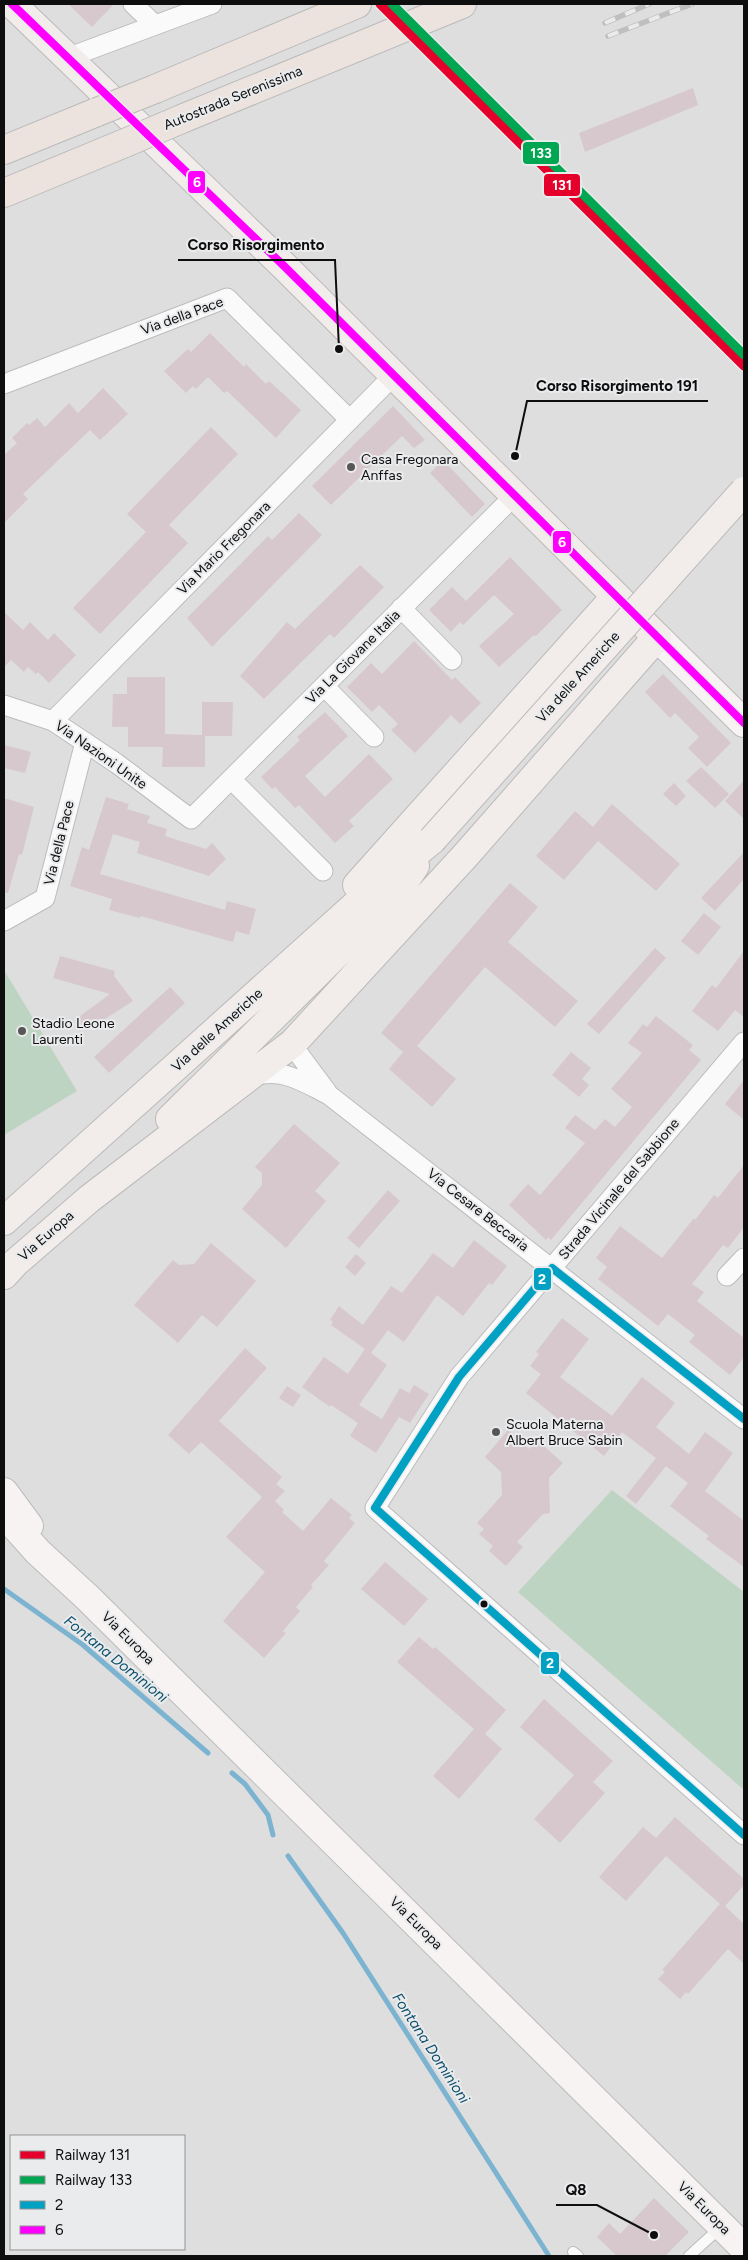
<svg xmlns="http://www.w3.org/2000/svg" width="748" height="2260" font-family="Figtree,sans-serif">
<rect width="100%" height="100%" fill="#dedede"/>
<path fill="#bed4c2" d="M4,970L77,1091L4,1135Z
M612,1490L744,1592V1790L518,1592Z"/>
<g fill="none" stroke-linecap="round" stroke-linejoin="round">
<path stroke="#7bb3d0" stroke-width="5" d="M4,1589L83,1645L208,1753
M232,1773L245,1784L268,1815L273,1835
M288,1856L343,1933L549,2256"/>
</g>
<path fill="#d7c8cd" d="M68,4H114L92,27Z
M693,88L698,105L585,152L579,133Z
M210,333L244,367L246,364L266,384L269,381L301,410L276,438L227,391L224,393L208,377L196,389L193,386L186,393L164,371L188,349L191,352Z
M103,388L128,414L100,440L90,430L23,494L28,499L4,523V455L17,443L12,438L27,423L29,425L37,418L45,427L69,403L78,413Z
M393,406L425,440L414,448L402,436L331,505L312,486Z
M211,427L238,454L169,525L188,543L100,634L73,608L146,532L127,514Z
M443,460L485,504L472,517L430,473Z
M299,513L322,535L212,647L187,618L268,536L272,540Z
M510,557L562,610L536,636L534,635L499,667L479,646L514,614L494,595L463,625L460,622L451,632L429,610L452,587L466,601Z
M360,565L384,587L334,638L330,634L264,699L240,676L287,622L295,629Z
M4,612L23,630L30,622L48,640L54,633L76,655L49,683L38,672L36,674L28,667L24,672L11,660L4,667Z
M414,641L452,680L455,677L481,703L460,724L451,715L415,753L391,730L398,724L379,705L372,712L347,687L371,663L382,674Z
M663,674L731,743L707,767L688,748L699,737L675,713L670,718L645,692Z
M127,677H165V734L202,735V702H233L232,736H205V767H162L163,747H128V727H112L113,694H127Z
M325,712L348,736L305,776L325,797L369,754L393,779L349,821L354,826L335,843L299,805L295,808L275,787L272,789L261,777L300,740L297,737Z
M4,745L31,752L25,773L4,768Z
M701,767L729,794L715,808L686,781Z
M744,780V819L725,801Z
M674,783L686,796L676,806L663,794Z
M106,797L129,804L127,809L150,816L147,823L167,829L165,836L206,849L212,843L226,859L209,876L137,853L140,842L113,834L100,874L225,910L227,901L256,909L249,935L236,931L233,942L141,916L140,918L109,910L112,899L70,886L82,847L89,850Z
M4,798L34,807L22,855L19,854L8,893H4Z
M612,804L680,864L656,891L598,841L564,880L536,856L575,811L593,827Z
M744,852V879L715,911L701,898Z
M510,883L538,907L508,942L578,1001L555,1027L485,967L417,1046L456,1079L432,1107L389,1069L403,1052L381,1033Z
M704,913L721,927L698,955L681,941Z
M655,948L666,958L599,1034L587,1024Z
M744,951V1017L735,1010L718,1031L692,1011L712,985L716,988Z
M60,956L115,971L114,976L133,1001L86,1031L76,1019L110,994L53,978Z
M170,987L185,1003L109,1073L94,1057Z
M656,1016L693,1045L689,1050L701,1060L551,1240L548,1237L546,1240L509,1205L528,1184L540,1195L585,1143L565,1128L575,1115L595,1130L605,1119L615,1127L632,1107L611,1089L642,1053L628,1043L643,1024L647,1027Z
M571,1052L591,1068L582,1079L589,1085L579,1097L552,1075Z
M744,1080V1120L725,1104Z
M294,1124L340,1163L315,1191L326,1201L286,1248L242,1209L262,1185V1173L255,1167Z
M744,1165V1227L728,1248L723,1245L692,1284L704,1292L697,1301L744,1338V1357L730,1375L689,1342L695,1335L668,1314L658,1326L598,1279L607,1267L596,1258L620,1226L662,1258L694,1218L695,1220L714,1195L718,1198Z
M388,1190L400,1201L359,1248L347,1238Z
M474,1240L507,1266L492,1285L489,1283L463,1316L437,1295L404,1342L388,1330L371,1353L387,1365L359,1405L382,1419L400,1388L409,1393L414,1385L429,1394L410,1423L399,1417L376,1453L350,1436L358,1423L331,1405L330,1407L302,1387L324,1357L348,1374L365,1349L331,1325L333,1322L330,1320L339,1306L363,1325L391,1286L402,1293L433,1253L453,1268Z
M211,1243L256,1281L217,1327L202,1315L178,1343L134,1305L173,1260L179,1265L194,1264Z
M356,1254L366,1263L355,1276L345,1267Z
M562,1318L589,1339L560,1377L612,1416L642,1377L675,1403L656,1427L689,1454L705,1432L733,1453L705,1491L744,1521V1567L706,1539L709,1536L670,1506L688,1483L666,1466L636,1504L626,1496L656,1458L622,1432L604,1456L526,1393L541,1374L530,1366L539,1354L536,1352Z
M245,1348L267,1368L219,1421L282,1477L276,1484L285,1491L275,1501L284,1510L282,1512L303,1531L331,1498L352,1515L349,1518L355,1523L324,1561L329,1565L311,1585L313,1587L296,1607L300,1611L283,1631L286,1633L264,1658L223,1621L265,1572L226,1537L262,1497L201,1442L189,1454L168,1435Z
M287,1386L301,1395L293,1407L279,1398Z
M508,1430L529,1449L537,1440L563,1463L549,1478L550,1513L543,1514L517,1542L523,1547L506,1566L489,1551L493,1546L479,1534L484,1529L477,1523L502,1495L501,1472L485,1457Z
M385,1562L428,1599L404,1626L361,1589Z
M419,1637L433,1649L435,1647L506,1710L485,1734L502,1749L459,1799L433,1776L474,1729L397,1662Z
M544,1699L613,1761L593,1782L605,1793L560,1843L534,1819L574,1775L520,1727Z
M675,1817L744,1879V1885L725,1906L744,1924V1964L728,1949L688,1994L686,1992L680,1999L658,1979L665,1972L662,1970L720,1904L666,1856L626,1901L599,1877L643,1827L656,1838Z
M654,2198L689,2232L665,2256H617L597,2237L609,2223L620,2234Z"/>
<g fill="none" stroke-linecap="round" stroke-linejoin="round">
<defs>
<path id="service" d="M573,2252L578,2256
M689,2256L721,2227"/>
<path id="minor" d="M133,4L155,25
M67,58L212,4
M4,384L227,298L350,420
M401,608L452,660
M324,686L374,737
M4,705L53,721L116,763L191,819L515,495
M53,721L394,375
M231,779L323,871
M4,921L45,898L85,742
M744,1042L459,1377L375,1508L744,1835
M293,1043L298,1053L327,1092
M252,1076C284,1068 301,1081 329,1095L744,1419
M727,1276L744,1258"/>
<path id="secondary" d="M657,637L744,723
M4,1492L29,1526
M4,1514L38,1552L88,1598L744,2248"/>
<path id="primary" d="M357,885L616,596
M170,1119L394,897L415,866
M4,1221L379,884L432,840
M4,1275L15,1263L89,1199L293,1043L465,856L657,637L284,266L12,4"/>
<path id="motorway" d="M155,89L357,4
M184,118L462,4
M4,150L97,112
M4,193L125,143"/>
</defs>
<use href="#service" stroke="#bcbcbd" stroke-width="12"/>
<use href="#minor" stroke="#bcbcbd" stroke-width="21"/>
<use href="#secondary" stroke="#bcbcbd" stroke-width="30"/>
<use href="#primary" stroke="#bababa" stroke-width="30"/>
<use href="#motorway" stroke="#bababa" stroke-width="30"/>
<use href="#service" stroke="#fafafa" stroke-width="10"/>
<use href="#minor" stroke="#fafafa" stroke-width="19"/>
<use href="#secondary" stroke="#f6f3f2" stroke-width="28"/>
<use href="#primary" stroke="#f2ecea" stroke-width="28"/>
<use href="#motorway" stroke="#ece3de" stroke-width="28"/>
<defs>
<path id="rail" d="M605,23L649,4
M608,36L692,4"/>
</defs>
<use href="#rail" stroke="#bfbfbf" stroke-width="5.5"/>
<use href="#rail" stroke="#eaebed" stroke-width="4" stroke-dasharray="11" stroke-linecap="butt"/>
<defs>
<path id="primary-bridge" d="M432,840L744,491"/>
<path id="motorway-bridge" d="M97,112L155,89
M125,143L184,118"/>
</defs>
<use href="#primary-bridge" stroke="#bababa" stroke-width="30" stroke-linecap="butt"/>
<use href="#motorway-bridge" stroke="#bababa" stroke-width="30" stroke-linecap="butt"/>
<use href="#primary-bridge" stroke="#f2ecea" stroke-width="28"/>
<use href="#motorway-bridge" stroke="#ece3de" stroke-width="28"/>
<defs>
<path id="bus-1" d="M744,1419L552,1268L459,1377L375,1508L744,1835"/>
<path id="bus-2" d="M12,4L284,266L744,723"/>
</defs>
<use href="#bus-1" stroke="#eaebed" stroke-width="11"/>
<use href="#bus-2" stroke="#eaebed" stroke-width="11"/>
<use href="#bus-1" stroke="#01a1c4" stroke-width="8"/>
<use href="#bus-2" stroke="#f0f" stroke-width="8"/>
<defs>
<path id="rail-1" d="M380,4L744,366"/>
<path id="rail-2" d="M392,4L744,355"/>
</defs>
<use href="#rail-1" stroke="#eaebed" stroke-width="12"/>
<use href="#rail-2" stroke="#eaebed" stroke-width="12"/>
<use href="#rail-1" stroke="#e4002b" stroke-width="9"/>
<use href="#rail-2" stroke="#00a651" stroke-width="9"/>
</g>
<g fill="#575757" stroke="#eaebed" stroke-width="2">
<circle cx="351" cy="467" r="5"/>
<circle cx="22" cy="1031" r="5"/>
<circle cx="496" cy="1432" r="5"/>
</g>
<circle fill="#0e0e0f" stroke="#eaebed" stroke-width="2" cx="484" cy="1604" r="4.5"/>
<g text-anchor="middle" dominant-baseline="central" stroke-width="4" stroke-linejoin="round" paint-order="stroke">
<g font-size="14" fill="#0e0e0f" stroke="#eaebed">
<text transform="translate(233 98) rotate(-22)">Autostrada Serenissima</text>
<text transform="translate(182 316) rotate(-20)">Via della Pace</text>
<text transform="translate(224 548) rotate(-45)">Via Mario Fregonara</text>
<text transform="translate(353 657) rotate(-45)">Via La Giovane Italia</text>
<text transform="translate(578 677) rotate(-48)">Via delle Americhe</text>
<text transform="translate(101 755) rotate(35)">Via Nazioni Unite</text>
<text transform="translate(59 843) rotate(-76)">Via della Pace</text>
<text transform="translate(217 1030) rotate(-42)">Via delle Americhe</text>
<text transform="translate(619 1189) rotate(-50)">Strada Vicinale del Sabbione</text>
<text transform="translate(478 1210) rotate(38)">Via Cesare Beccaria</text>
<text transform="translate(46 1236) rotate(-41)">Via Europa</text>
<text transform="translate(128 1638) rotate(45)">Via Europa</text>
<text transform="translate(416 1923) rotate(45)">Via Europa</text>
<text transform="translate(704 2208) rotate(45)">Via Europa</text>
</g>
<g font-size="14" fill="#0e0e0f" stroke="#eaebed" text-anchor="start">
<text x="361" y="459">Casa Fregonara<tspan x="361" dy="16">Anffas</tspan></text>
<text x="32" y="1023">Stadio Leone<tspan x="32" dy="16">Laurenti</tspan></text>
<text x="506" y="1424">Scuola Materna<tspan x="506" dy="16">Albert Bruce Sabin</tspan></text>
</g>
<g font-size="15" font-style="italic" fill="#0c4f6b" stroke="#eaebed">
<text transform="translate(116 1659) rotate(39)">Fontana Dominioni</text>
<text transform="translate(431 2048) rotate(57)">Fontana Dominioni</text>
</g>
</g>
<path fill="none" stroke="#0e0e0f" stroke-width="2" d="M339 349L335 260H178M515 456L527 401H708M654 2235L597 2205H556"/>
<g fill="#0e0e0f" stroke="#eaebed" stroke-width="2">
<circle cx="339" cy="349" r="5"/>
<circle cx="515" cy="456" r="5"/>
<circle cx="654" cy="2235" r="5"/>
</g>
<g font-size="15" text-anchor="middle" font-weight="bold" fill="#0e0e0f" stroke="#eaebed" stroke-width="4" stroke-linejoin="round" paint-order="stroke">
<text x="256" y="250">Corso Risorgimento</text>
<text x="617" y="391">Corso Risorgimento 191</text>
<text x="576" y="2195">Q8</text>
</g>
<g stroke="#eaebed" stroke-width="2">
<rect x="522" y="141" width="38" height="24" rx="5" fill="#00a651"/>
<rect x="187" y="170" width="19" height="24" rx="5" fill="#f0f"/>
<rect x="543" y="173" width="38" height="24" rx="5" fill="#e4002b"/>
<rect x="552" y="530" width="20" height="24" rx="5" fill="#f0f"/>
<rect x="533" y="1267" width="19" height="24" rx="5" fill="#01a1c4"/>
<rect x="540" y="1651" width="20" height="24" rx="5" fill="#01a1c4"/>
</g>
<g font-size="14" text-anchor="middle" font-weight="bold" fill="#fff">
<text x="541" y="158">133</text>
<text x="197" y="187">6</text>
<text x="562" y="190">131</text>
<text x="562" y="547">6</text>
<text x="542" y="1284">2</text>
<text x="550" y="1668">2</text>
</g>
<rect width="748" height="2260" fill="none" stroke="#0e0e0f" stroke-width="10"/>
<rect x="10" y="2135" width="175" height="115" fill="#eaebed" stroke="#929394"/>
<rect x="20" y="2151" width="25" height="8" fill="#e4002b" stroke="#929394"/>
<text x="55" y="2160" font-size="15" fill="#0e0e0f">Railway 131</text>
<rect x="20" y="2176" width="25" height="8" fill="#00a651" stroke="#929394"/>
<text x="55" y="2185" font-size="15" fill="#0e0e0f">Railway 133</text>
<rect x="20" y="2201" width="25" height="8" fill="#01a1c4" stroke="#929394"/>
<text x="55" y="2210" font-size="15" fill="#0e0e0f">2</text>
<rect x="20" y="2226" width="25" height="8" fill="#ff00ff" stroke="#929394"/>
<text x="55" y="2235" font-size="15" fill="#0e0e0f">6</text>
</svg>
